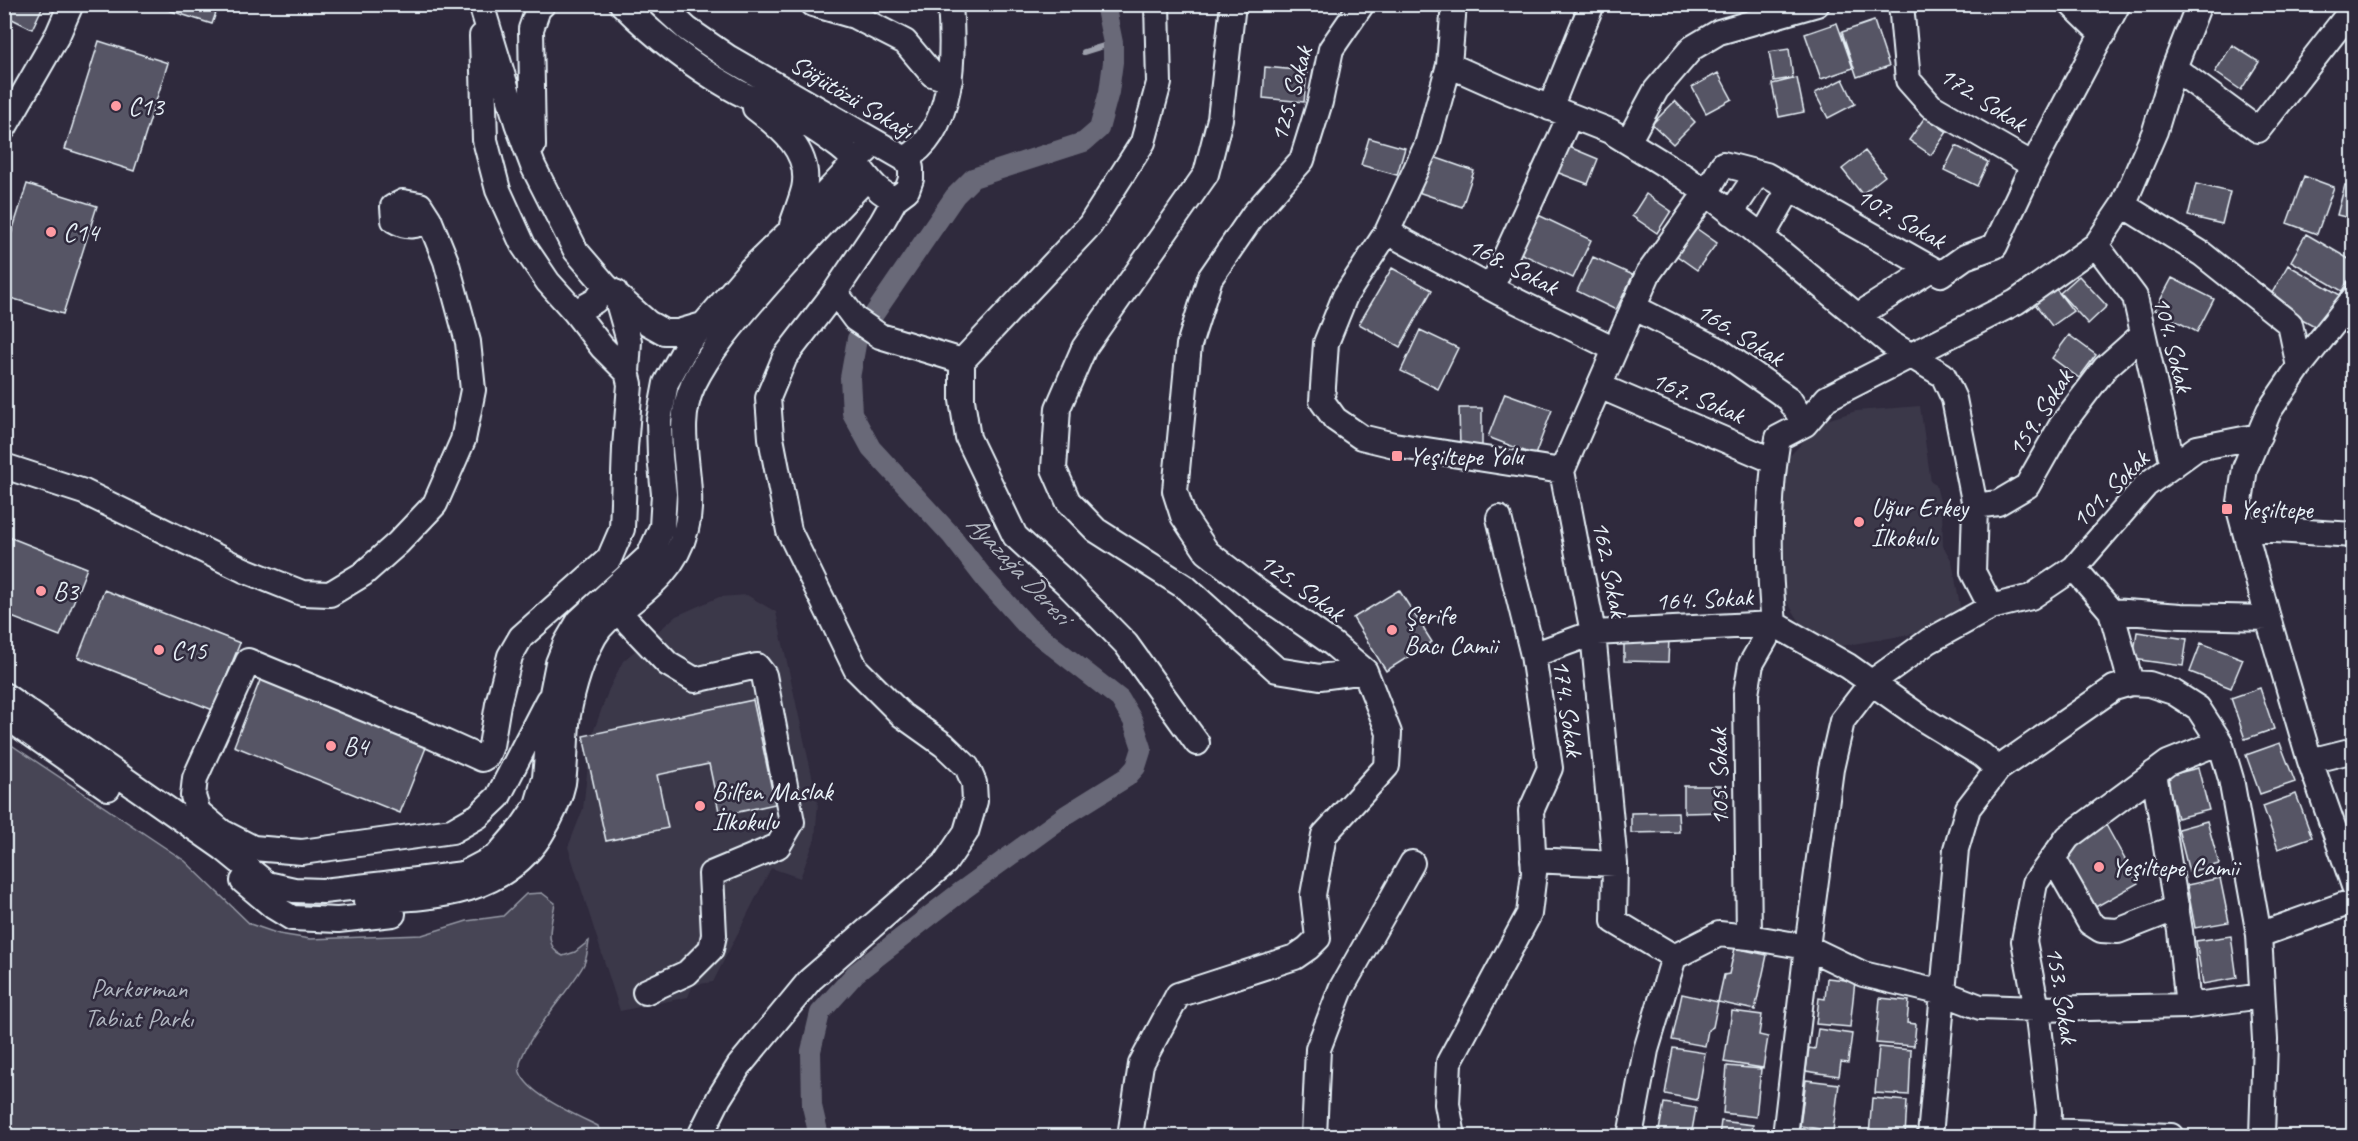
<svg xmlns="http://www.w3.org/2000/svg" width="2358" height="1141" font-family="Caveat,sans-serif">
<rect width="100%" height="100%" fill="#2f2a3d"/>
<filter id="ink" filterUnits="userSpaceOnUse"><feTurbulence type="fractalNoise" baseFrequency=".0167" numOctaves="2"/><feDisplacementMap in="SourceGraphic" scale="12" xChannelSelector="R" yChannelSelector="G"/><feConvolveMatrix kernelMatrix="1 2 1 2 8 2 1 2 1" color-interpolation-filters="sRGB"/></filter>
<g filter="url(#ink)">
<path fill="#3b3749" d="M1920,406L1931,482L1936,485L1942,509L1943,546L1952,561L1962,617L1955,627L1835,647L1812,640L1783,596L1776,534L1781,465L1823,421L1856,411Z
M747,595L776,612L818,803L815,839L800,878L771,868L713,982L693,985L688,997L620,1011L568,847L583,809L591,738L609,689L623,661L676,616L719,597Z"/>
<path fill="#464455" stroke="#979aa6" stroke-width="1.5" d="M4,740L185,861L250,924L279,934L310,939L422,935L467,921L503,916L526,894L542,893L555,903C552,922 542,947 563,956L575,952L589,941C588,948 587,957 584,964C573,988 513,1050 520,1072C528,1095 578,1116 598,1126L601,1136H5Z"/>
<g fill="none" stroke-linecap="round" stroke-linejoin="round">
<path stroke="#9c9fab" stroke-width="6" d="M1084,52L1113,43"/>
<path stroke="#696978" stroke-width="20" d="M819,1136L812,1106L811,1051L820,1013L856,973L963,890L1066,815L1127,777L1136,767L1142,748L1133,721L1120,699L1027,626L985,579L951,535L871,448L852,413L850,378L857,339L955,196L973,178L1084,142L1099,129L1109,92L1113,62V43L1105,4"/>
</g>
<path fill="#575565" stroke="#e8f1f8" stroke-width="1.5" d="M4,4H44L32,29L4,15Z
M149,4H219L212,24Z
M1874,21L1889,66L1857,77L1842,32Z
M1837,23L1853,68L1821,79L1805,34Z
M99,41L168,63L134,171L65,149Z
M2232,45L2259,62L2241,90L2215,72Z
M1789,49L1793,78L1774,81L1769,52Z
M1265,67L1307,71L1304,102L1263,98Z
M1718,73L1732,99L1706,113L1692,87Z
M1797,78L1804,112L1779,117L1772,84Z
M1843,79L1855,104L1828,118L1815,93Z
M1675,101L1695,122L1673,144L1652,124Z
M1925,117L1947,132L1931,155L1909,140Z
M1369,138L1405,148L1397,175L1361,165Z
M1562,144L1598,159L1588,184L1551,170Z
M1956,146L1988,162L1977,186L1944,170Z
M1865,151L1885,176L1862,194L1842,169Z
M1431,156L1474,171L1462,207L1418,192Z
M2304,176L2334,187L2317,234L2287,223Z
M27,184L97,206L63,314L4,296V257Z
M2196,184L2230,192L2222,224L2188,216Z
M2345,185L2354,187V219L2337,215Z
M1646,194L1671,211L1657,233L1632,216Z
M1534,213L1591,240L1573,278L1516,251Z
M1693,226L1717,243L1697,270L1673,253Z
M2306,234L2354,262V271L2342,291L2291,261Z
M1593,257L1633,275L1616,310L1577,291Z
M2288,265L2340,295L2320,329L2268,300Z
M1392,268L1432,290L1400,347L1359,324Z
M2079,276L2107,306L2088,324L2060,293Z
M2172,278L2214,299L2197,332L2155,310Z
M2056,289L2073,311L2052,326L2035,304Z
M1420,330L1458,348L1438,389L1401,371Z
M2069,335L2096,355L2079,378L2052,358Z
M1505,393L1552,410L1535,455L1488,437Z
M1459,408H1482V446L1460,447Z
M4,535L87,568L60,636L4,614Z
M104,590L240,643L213,710L78,657Z
M1399,590L1432,642L1386,671L1353,618Z
M2137,632L2187,639L2183,666L2133,659Z
M1624,637L1669,638L1668,662L1624,661Z
M2201,643L2243,659L2231,688L2190,672Z
M261,678L427,745L400,813L234,746Z
M2260,688L2274,729L2245,739L2231,698Z
M753,700L775,804L720,816L709,764L657,775L668,828L606,841L583,736Z
M2280,743L2295,782L2260,794L2246,755Z
M2198,768L2209,810L2177,818L2166,776Z
M1684,786H1725V812L1684,813Z
M2296,794L2312,837L2278,849L2263,806Z
M1678,812L1679,832L1631,833V813Z
M2207,821L2219,864L2189,872L2178,829Z
M2106,825L2138,883L2092,909L2059,852Z
M2220,878L2229,922L2195,928L2187,885Z
M2231,936L2237,978L2203,984L2196,941Z
M1735,948L1767,955L1755,1010L1718,1002L1724,975L1729,974Z
M1827,978L1855,981L1850,1027L1816,1024L1819,998L1825,999Z
M1682,994L1718,1002L1713,1027L1708,1030L1705,1046L1672,1040Z
M1880,998L1909,1001L1907,1023L1916,1024L1914,1046L1876,1043Z
M1732,1011L1762,1015L1759,1035L1768,1037L1763,1068L1724,1062Z
M1818,1029L1852,1034L1848,1063L1841,1062L1839,1076L1806,1071L1809,1048L1815,1049Z
M1879,1047L1911,1050L1909,1095L1875,1093Z
M1673,1048L1705,1053L1697,1100L1665,1094Z
M1727,1066L1761,1069L1756,1117L1723,1113Z
M1806,1080L1839,1084L1833,1131L1800,1126Z
M1872,1098L1907,1101L1905,1136H1869Z
M1664,1103L1696,1108L1691,1136H1658Z
M1721,1121L1753,1125L1751,1136H1719Z"/>
<g fill="none" stroke-linecap="round" stroke-linejoin="round">
<defs>
<path id="minor" d="M481,4L517,123L533,166L576,251L606,286L648,323L664,332H678L706,324
M622,4C656,38 689,64 731,88C749,99 770,105 789,115C807,123 824,135 840,147C861,162 869,190 895,199
M660,4L687,29L729,58L905,159L911,168V179L907,190L895,199L882,222L835,292L785,357L768,398L771,438L789,531L856,669L902,715L944,745L967,767L974,783L975,801L966,832L945,863L810,980L739,1066L719,1098L700,1136
M813,4L854,16L905,42L932,74L950,80
M1233,4L1220,119L1206,174L1084,348L1058,408L1054,469L1068,501L1096,530L1185,587L1277,670L1320,677L1365,671
M1454,4L1449,65L1427,145L1387,232L1345,296L1326,343L1322,401L1335,419L1361,437L1394,445L1562,471
M1901,4L1908,80L1931,106L2033,165
M2071,4L2103,35
M482,36L485,140L498,190L523,245L548,282L575,312L602,347L627,372
M1449,65L1510,92L1610,131L1685,177L1749,226L1890,343L1943,375L1954,399L1975,506L1973,572L1991,607
M2174,68L2258,130L2354,7
M755,108C781,128 812,152 804,189C801,201 796,213 792,225
M1550,108L1592,4
M4,128L58,34L71,4
M1628,142L1656,90L1692,48L1719,32L1817,4
M533,146L531,29L538,9L543,4
M905,159C955,131 954,54 950,4
M2123,205L2202,254L2290,324L2299,367L2269,411L2245,468L2239,509L2268,618L2310,761L2354,886
M1731,213L1758,173
M1387,232L1500,293L1615,349
M1762,237L1790,188
M2096,245L2135,297L2173,466
M1491,288L1570,116
M835,292L855,319L880,336L962,361
M1633,307L1719,350L1789,399L1805,424
M575,312L595,301L606,286
M1857,316L1931,269
M962,361V400L968,438L1015,536L1067,584L1126,644L1197,743
M962,361L1090,225L1143,142L1159,83L1157,4
M2299,367L2354,298
M1599,386L1774,461
M4,466L84,492L244,570L302,593L330,594L363,574L398,543L435,504L463,440L473,390L468,342L446,261L429,219L420,205L403,202L393,207L394,220C407,228 416,227 429,219
M1975,506L1998,503L2027,486L2061,426L2105,368L2143,334
M2244,528L2354,535
M2074,568L2111,611L2131,683
M607,600L668,664L695,680L757,666L764,675L792,822L778,846L711,874L714,935L711,949L687,973L645,992
M2111,611L2181,616L2268,618
M1533,655L1593,633L1774,624
M4,695L223,848L267,884L294,890L323,891L385,884L463,874L497,856L522,827L537,805L545,778L552,693L558,663L566,643L579,621L649,556L662,527L664,494L660,456L659,420L666,383L688,343L751,269L790,231L860,157L872,146L879,145
M548,700L498,797L478,816L452,831L302,852L253,848L222,832L198,812L193,796L195,778L248,661L431,736L482,759L487,756L491,746L498,704L510,656L521,637L609,559L622,529L625,448L630,384L627,372L629,341L615,292
M4,715L108,788
M2310,761L2354,750
M1998,769L1982,755L1923,719L1848,666L1774,624C1768,564 1768,497 1778,438L1805,424L1827,398L2016,302L2096,245L2123,205L2155,131L2174,68L2199,4
M2154,773L2180,931L2188,1006
M2053,858L2090,923L2101,930L2118,931L2177,908
M1533,860L1615,864
M243,881L274,907L292,918L338,920L393,914
M366,901C432,897 500,897 540,836C550,820 559,802 563,783C566,761 565,737 568,715C573,688 581,661 594,637C601,624 612,616 625,607C652,586 677,565 686,529C698,481 671,432 693,385C711,348 741,315 768,284C800,248 833,213 867,178
M2259,935L2354,901
M1749,937L1746,694L1751,664L1774,624
M1674,957L1614,921L1615,864L1593,633L1562,471L1648,274L1706,193L1723,164L1766,175L1941,274L1965,257L1995,246L2033,165L2118,4
M2048,1131L2171,1136
M1130,1136L1141,1064L1178,995L1295,957L1308,948L1318,938L1313,895L1324,835L1387,766L1389,733L1365,671L1333,644L1257,591L1207,552L1183,516L1175,491L1189,345L1210,278L1254,214L1302,160L1320,102L1331,49L1362,4
M1314,1136L1318,1049L1341,989L1412,863
M1453,1136L1447,1104L1449,1062L1529,914L1534,873L1531,811L1550,768L1533,655L1499,518
M1630,1136L1646,1050L1674,957L1719,934L1749,937L1807,947L1863,974L1943,993L1980,1007L2037,1009L2188,1006L2262,996
M1785,1136L1807,947L1831,769L1842,721L1872,682L1929,641L1991,607L2031,597L2074,568L2146,485L2197,448L2259,436
M1930,1136L1956,849L1968,808L1998,769L2114,688L2131,683L2149,684L2173,692L2198,708L2220,742L2231,779L2259,935L2265,1040L2262,1136
M2048,1136L2049,1112L2037,1009L2024,941L2035,883L2068,837L2168,763L2220,742"/>
</defs>
<use href="#minor" stroke="#e8f1f8" stroke-width="28"/>
<use href="#minor" stroke="#2f2a3d" stroke-width="24"/>
</g>
</g>
<g fill="#ff9aa2" stroke="#2f2a3d" stroke-width="2">
<circle cx="116" cy="106" r="6"/>
<circle cx="51" cy="232" r="6"/>
<rect x="1391" y="450" width="12" height="12" rx="3"/>
<rect x="2221" y="503" width="12" height="12" rx="3"/>
<circle cx="1859" cy="522" r="6"/>
<circle cx="41" cy="591" r="6"/>
<circle cx="1392" cy="630" r="6"/>
<circle cx="159" cy="650" r="6"/>
<circle cx="331" cy="746" r="6"/>
<circle cx="700" cy="806" r="6"/>
<circle cx="2099" cy="867" r="6"/>
</g>
<g text-anchor="middle" dominant-baseline="central" stroke-width="5" stroke-linejoin="round" paint-order="stroke">
<g font-size="26" fill="#e8f1f8" stroke="#2f2a3d">
<text transform="translate(1291 94) rotate(-74)">125. Sokak</text>
<text transform="translate(852 97) rotate(31)">Söğütözü Sokağı</text>
<text transform="translate(1983 99) rotate(33)">172. Sokak</text>
<text transform="translate(1901 218) rotate(30)">107. Sokak</text>
<text transform="translate(1513 266) rotate(27)">168. Sokak</text>
<text transform="translate(1740 334) rotate(32)">166. Sokak</text>
<text transform="translate(2173 344) rotate(76)">104. Sokak</text>
<text transform="translate(1698 397) rotate(23)">167. Sokak</text>
<text transform="translate(2040 413) rotate(-57)">159. Sokak</text>
<text transform="translate(2110 489) rotate(-45)">101. Sokak</text>
<text transform="translate(1610 569) rotate(79)">162. Sokak</text>
<text transform="translate(1302 587) rotate(36)">125. Sokak</text>
<text transform="translate(1704 599) rotate(-3)">164. Sokak</text>
<text transform="translate(1568 708) rotate(82)">174. Sokak</text>
<text transform="translate(1719 777) rotate(-91)">105. Sokak</text>
<text transform="translate(2062 995) rotate(81)">153. Sokak</text>
</g>
<g font-size="26" fill="#e8f1f8" stroke="#2f2a3d" text-anchor="start">
<text x="128" y="106">C13</text>
<text x="63" y="232">C14</text>
<text x="1409" y="456">Yeşiltepe Yolu</text>
<text x="1871" y="507">Uğur Erkey<tspan x="1871" dy="30">İlkokulu</tspan></text>
<text x="2239" y="509">Yeşiltepe</text>
<text x="53" y="591">B3</text>
<text x="1404" y="615">Şerife<tspan x="1404" dy="30">Bacı Camii</tspan></text>
<text x="171" y="650">C15</text>
<text x="343" y="746">B4</text>
<text x="712" y="791">Bilfen Maslak<tspan x="712" dy="30">İlkokulu</tspan></text>
<text x="2111" y="867">Yeşiltepe Camii</text>
</g>
<g font-size="26" fill="#afb4bf" stroke="#2f2a3d">
<text x="139" y="988">Parkorman<tspan x="139" dy="30">Tabiat Parkı</tspan></text>
</g>
<g font-size="27" font-style="italic" fill="#afb4be" stroke="#2f2a3d">
<text transform="translate(1019 569) rotate(47)">Ayazağa Deresi</text>
</g>
</g>
<rect width="2358" height="1141" fill="none" stroke="#2f2a3d" stroke-width="24"/>
<rect x="12" y="12" width="2334" height="1117" fill="none" stroke="#e8f1f8" stroke-width="2" filter="url(#ink)"/>
</svg>
